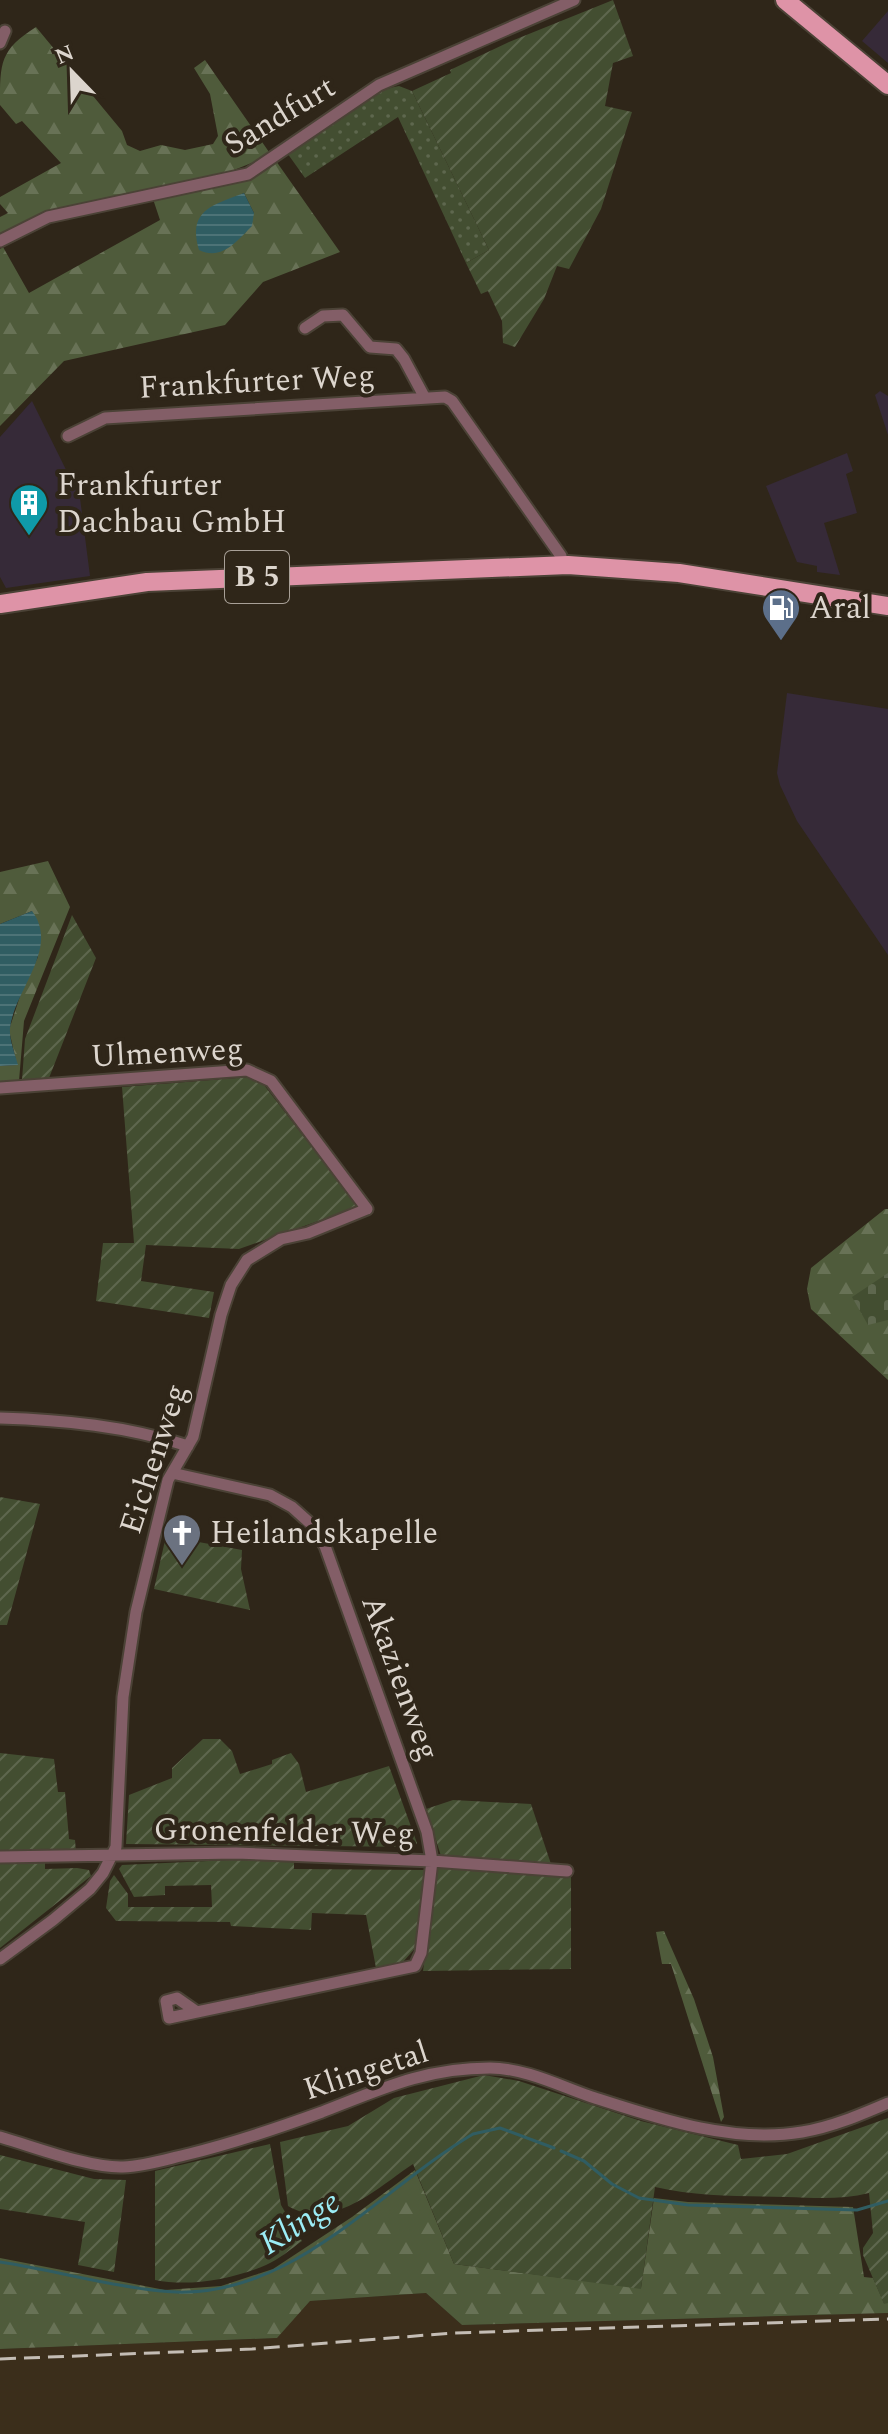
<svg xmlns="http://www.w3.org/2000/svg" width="888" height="2434" font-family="Spectral,serif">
<defs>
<pattern id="grass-dots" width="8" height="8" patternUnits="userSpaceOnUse" patternTransform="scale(2)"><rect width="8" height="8" fill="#434e31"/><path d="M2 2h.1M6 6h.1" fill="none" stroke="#5e674e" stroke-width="1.8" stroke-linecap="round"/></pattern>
<pattern id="forest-firs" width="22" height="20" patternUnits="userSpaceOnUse" patternTransform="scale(2)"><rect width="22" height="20" fill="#4f5b3b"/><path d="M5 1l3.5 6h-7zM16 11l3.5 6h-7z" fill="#687256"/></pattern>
<pattern id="cemetery-stones" width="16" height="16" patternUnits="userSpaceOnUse" patternTransform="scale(2)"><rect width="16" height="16" fill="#434e31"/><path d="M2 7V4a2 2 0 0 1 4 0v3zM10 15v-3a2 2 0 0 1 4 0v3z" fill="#5e674e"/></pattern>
<pattern id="garden-furrows" width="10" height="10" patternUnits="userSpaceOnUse" patternTransform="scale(2)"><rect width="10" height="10" fill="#434e31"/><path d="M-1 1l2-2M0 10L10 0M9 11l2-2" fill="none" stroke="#5e674e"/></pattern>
<pattern id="water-rules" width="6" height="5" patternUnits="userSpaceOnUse" patternTransform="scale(2)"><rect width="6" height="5" fill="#305d62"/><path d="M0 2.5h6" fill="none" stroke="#4d7377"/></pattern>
</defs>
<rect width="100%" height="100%" fill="#2f2619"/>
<path fill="#362a38" d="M888,11V63L862,41Z
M880,391L888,396V435L875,395Z
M32,401L80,498L90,576L6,588L0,577V437Z
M847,453L853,471L846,474L857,513L824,523L840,575L817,572V566L797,562L766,486Z
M787,693L888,709V955L797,821L780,785L777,773Z"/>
<path fill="#3b2e1b" d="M426,2293L462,2325L888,2313V2434H0V2349L276,2338L310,2301Z"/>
<path fill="url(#grass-dots)" d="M399,86L412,91L489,250L466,263L398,117L305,178L285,150C314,132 366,91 399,86Z"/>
<path fill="url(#forest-firs)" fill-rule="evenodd" d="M36,27L122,131L127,145L140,151L161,145L185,150L213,144L218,136L210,94L194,68L205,60L269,152L254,162L229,172L47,212L0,235V217L8,213L0,204V197L61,163L22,121L16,124L0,105C0,62 0,50 36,27Z
M276,161L340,252L263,282L225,325L64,361L0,426V249L3,247L29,293L160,220L153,199L241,182L255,176ZM244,193L254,213L210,208Z
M48,861L70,907L24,1021L19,1081L0,1083V1066L17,1065L9,1030L22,990L38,957L32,911L0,924V872Z
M885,1209H888V1380L811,1309L807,1289L811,1268Z
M664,1931L694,1999L713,2057L724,2117L721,2122L671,1964H662L656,1932Z
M415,2170L454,2264L641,2288L654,2198L688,2202L853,2207L864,2277L873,2278L884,2303H888V2313L462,2325L426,2293L310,2301L277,2338L0,2349V2258L165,2290L221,2286L273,2269L352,2217Z"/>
<path fill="url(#cemetery-stones)" d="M888,1273V1320L868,1325L852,1297Z"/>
<path fill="url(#garden-furrows)" d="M613,0L633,56L613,63L605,106L632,112L601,209L569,269L557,266L544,299L515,347L503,343L502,321L488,291L481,294L466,263L489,250L412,91L451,73L450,70L509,42Z
M72,915L96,958L49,1078L22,1080L25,1039Z
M249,1077L261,1081L358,1207L239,1249L146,1245L141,1281L214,1292L209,1318L96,1301L103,1243H134L122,1087Z
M0,1497L40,1504L7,1625H0Z
M166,1536L242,1550L241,1569L250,1610L154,1589Z
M203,1739H220L232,1751L240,1774L272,1764V1760L291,1753L299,1764L306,1792L389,1766L417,1843L414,1847L126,1844L129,1795L172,1778V1768Z
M0,1753L54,1759L58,1792H65L69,1839L75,1840L76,1852L0,1851Z
M453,1800L531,1804L552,1867L441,1856L426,1809Z
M230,1860L294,1861V1869L425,1870L418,1945L402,1963L376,1968L366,1915L312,1913L311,1930L231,1926L230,1922L116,1921L106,1908L110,1881L114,1875L128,1894V1907H212L211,1885L165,1886V1895L134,1897L119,1869L122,1865Z
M45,1863V1869L77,1868L89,1870L91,1876L0,1948V1864Z
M436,1868L571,1875V1969L423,1971Z
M484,2075L519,2081L641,2121L738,2145L741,2159L787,2154L888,2118V2303L884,2304L863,2255V2248L873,2233L869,2193C842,2200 815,2198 787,2197C743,2196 699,2197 655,2187L641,2289L454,2264L413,2164C378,2187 333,2232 288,2206L280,2142L348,2126L394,2098Z
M270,2144L281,2205L302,2241C291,2249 278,2260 266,2265C233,2279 190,2287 155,2280V2171Z
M0,2155L94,2179L126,2180L114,2272L78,2265L85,2222L0,2209Z"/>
<path fill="url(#water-rules)" d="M244,193L254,213L252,226C237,241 222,261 199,250C187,210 213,205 244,193Z
M32,911C60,948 15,989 10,1028C9,1039 15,1054 18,1065L0,1066V924Z"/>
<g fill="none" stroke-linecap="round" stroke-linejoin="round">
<path stroke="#305d62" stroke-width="3" d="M561,2151L584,2161L612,2184L639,2198L688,2205L857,2210L888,2201
M0,2262C54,2270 107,2286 161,2291C287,2305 375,2192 473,2134L500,2128L554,2148"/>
<defs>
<path id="street" d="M0,43L5,31
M0,241L48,217L248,174L379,85L574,0
M305,328L323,316L343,315L370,347L396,349L404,359L425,398
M68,436L105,418L445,397L452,401L561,556L562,565
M0,1088L247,1070L271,1081L367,1209L308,1233L281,1239L247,1260L231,1285L221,1315L193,1437L168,1480L136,1612L123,1697L116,1847L103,1873L90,1889L53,1920L0,1959
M0,1418C63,1420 127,1426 188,1446
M172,1473L270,1495L292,1507L311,1524L325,1546L427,1832L432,1861L421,1953L415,1966L197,2012L177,1998L166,2001L169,2018L197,2012
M0,1857L236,1853L432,1861L567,1871
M0,2137C35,2147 89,2168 123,2167C146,2166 167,2159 189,2154C234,2143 278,2128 322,2112C381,2089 425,2068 490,2068C524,2068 558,2085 589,2096C657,2118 731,2144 802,2132C832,2127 860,2115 888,2103"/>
<path id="primary" d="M785,0L888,85
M0,604L147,582L568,565L679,573L888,606"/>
</defs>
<use href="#street" stroke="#4b4236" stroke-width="15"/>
<use href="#primary" stroke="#4b4236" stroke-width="22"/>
<use href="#street" stroke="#835e67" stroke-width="11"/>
<use href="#primary" stroke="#de93a7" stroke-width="18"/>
<path stroke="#c4bdb5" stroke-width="3" stroke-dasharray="16 8" stroke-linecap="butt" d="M0,2359L252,2349L453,2333L888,2319"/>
</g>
<defs>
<symbol id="building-pin" viewBox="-11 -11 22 30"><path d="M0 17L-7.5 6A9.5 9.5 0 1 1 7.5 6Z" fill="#0f9aa8" stroke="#2f2619"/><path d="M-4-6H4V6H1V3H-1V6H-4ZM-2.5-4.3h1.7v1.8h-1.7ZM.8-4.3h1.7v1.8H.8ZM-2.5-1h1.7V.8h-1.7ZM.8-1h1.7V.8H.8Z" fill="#fff"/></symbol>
<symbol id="fuel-pin" viewBox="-11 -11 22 30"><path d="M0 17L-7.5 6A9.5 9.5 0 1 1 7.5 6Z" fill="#5c6f8a" stroke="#2f2619"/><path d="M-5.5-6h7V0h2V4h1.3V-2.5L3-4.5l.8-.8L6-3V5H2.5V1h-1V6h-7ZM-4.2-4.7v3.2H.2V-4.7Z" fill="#fff"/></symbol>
<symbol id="church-pin" viewBox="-11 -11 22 30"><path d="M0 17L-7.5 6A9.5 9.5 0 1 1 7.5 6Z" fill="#6b7280" stroke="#2f2619"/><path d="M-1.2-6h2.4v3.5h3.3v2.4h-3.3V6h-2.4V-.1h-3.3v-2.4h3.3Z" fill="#fff"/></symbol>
</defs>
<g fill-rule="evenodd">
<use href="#building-pin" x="7" y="481" width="44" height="60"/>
<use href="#fuel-pin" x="759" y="586" width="44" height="60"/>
<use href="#church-pin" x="160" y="1511" width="44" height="60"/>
</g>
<g text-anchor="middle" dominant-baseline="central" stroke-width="8" stroke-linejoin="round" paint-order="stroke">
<rect fill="#2f2619" stroke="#a8a097" stroke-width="2" x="225" y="551" width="64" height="52" rx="6"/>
<g font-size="30" font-weight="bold" fill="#dcd5cd">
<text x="257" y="577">B 5</text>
</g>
<g font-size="32" fill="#dcd5cd" stroke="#2f2619">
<text transform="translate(280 116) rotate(-31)">Sandfurt</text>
<text transform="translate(257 382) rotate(-3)">Frankfurter Weg</text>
<text transform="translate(167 1053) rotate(-3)">Ulmenweg</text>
<text transform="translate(154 1459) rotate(-72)">Eichenweg</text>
<text transform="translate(400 1678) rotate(70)">Akazienweg</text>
<text transform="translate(284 1832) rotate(1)">Gronenfelder Weg</text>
<text transform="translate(366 2071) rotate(-18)">Klingetal</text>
</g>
<g font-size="32" fill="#dcd5cd" stroke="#2f2619" text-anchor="start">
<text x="57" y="485">Frankfurter<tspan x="57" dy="37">Dachbau GmbH</tspan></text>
<text x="809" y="608">Aral</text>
<text x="210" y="1533">Heilandskapelle</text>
</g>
<g font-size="34" font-style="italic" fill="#9becf5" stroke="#2f2619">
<text transform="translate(300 2223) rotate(-33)">Klinge</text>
</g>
</g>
<g transform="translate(72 72) rotate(337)" stroke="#2f2619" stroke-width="6" paint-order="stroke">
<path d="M0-6L14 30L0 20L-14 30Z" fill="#dcd5cd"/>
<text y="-12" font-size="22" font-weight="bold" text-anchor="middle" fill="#dcd5cd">N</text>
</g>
</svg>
